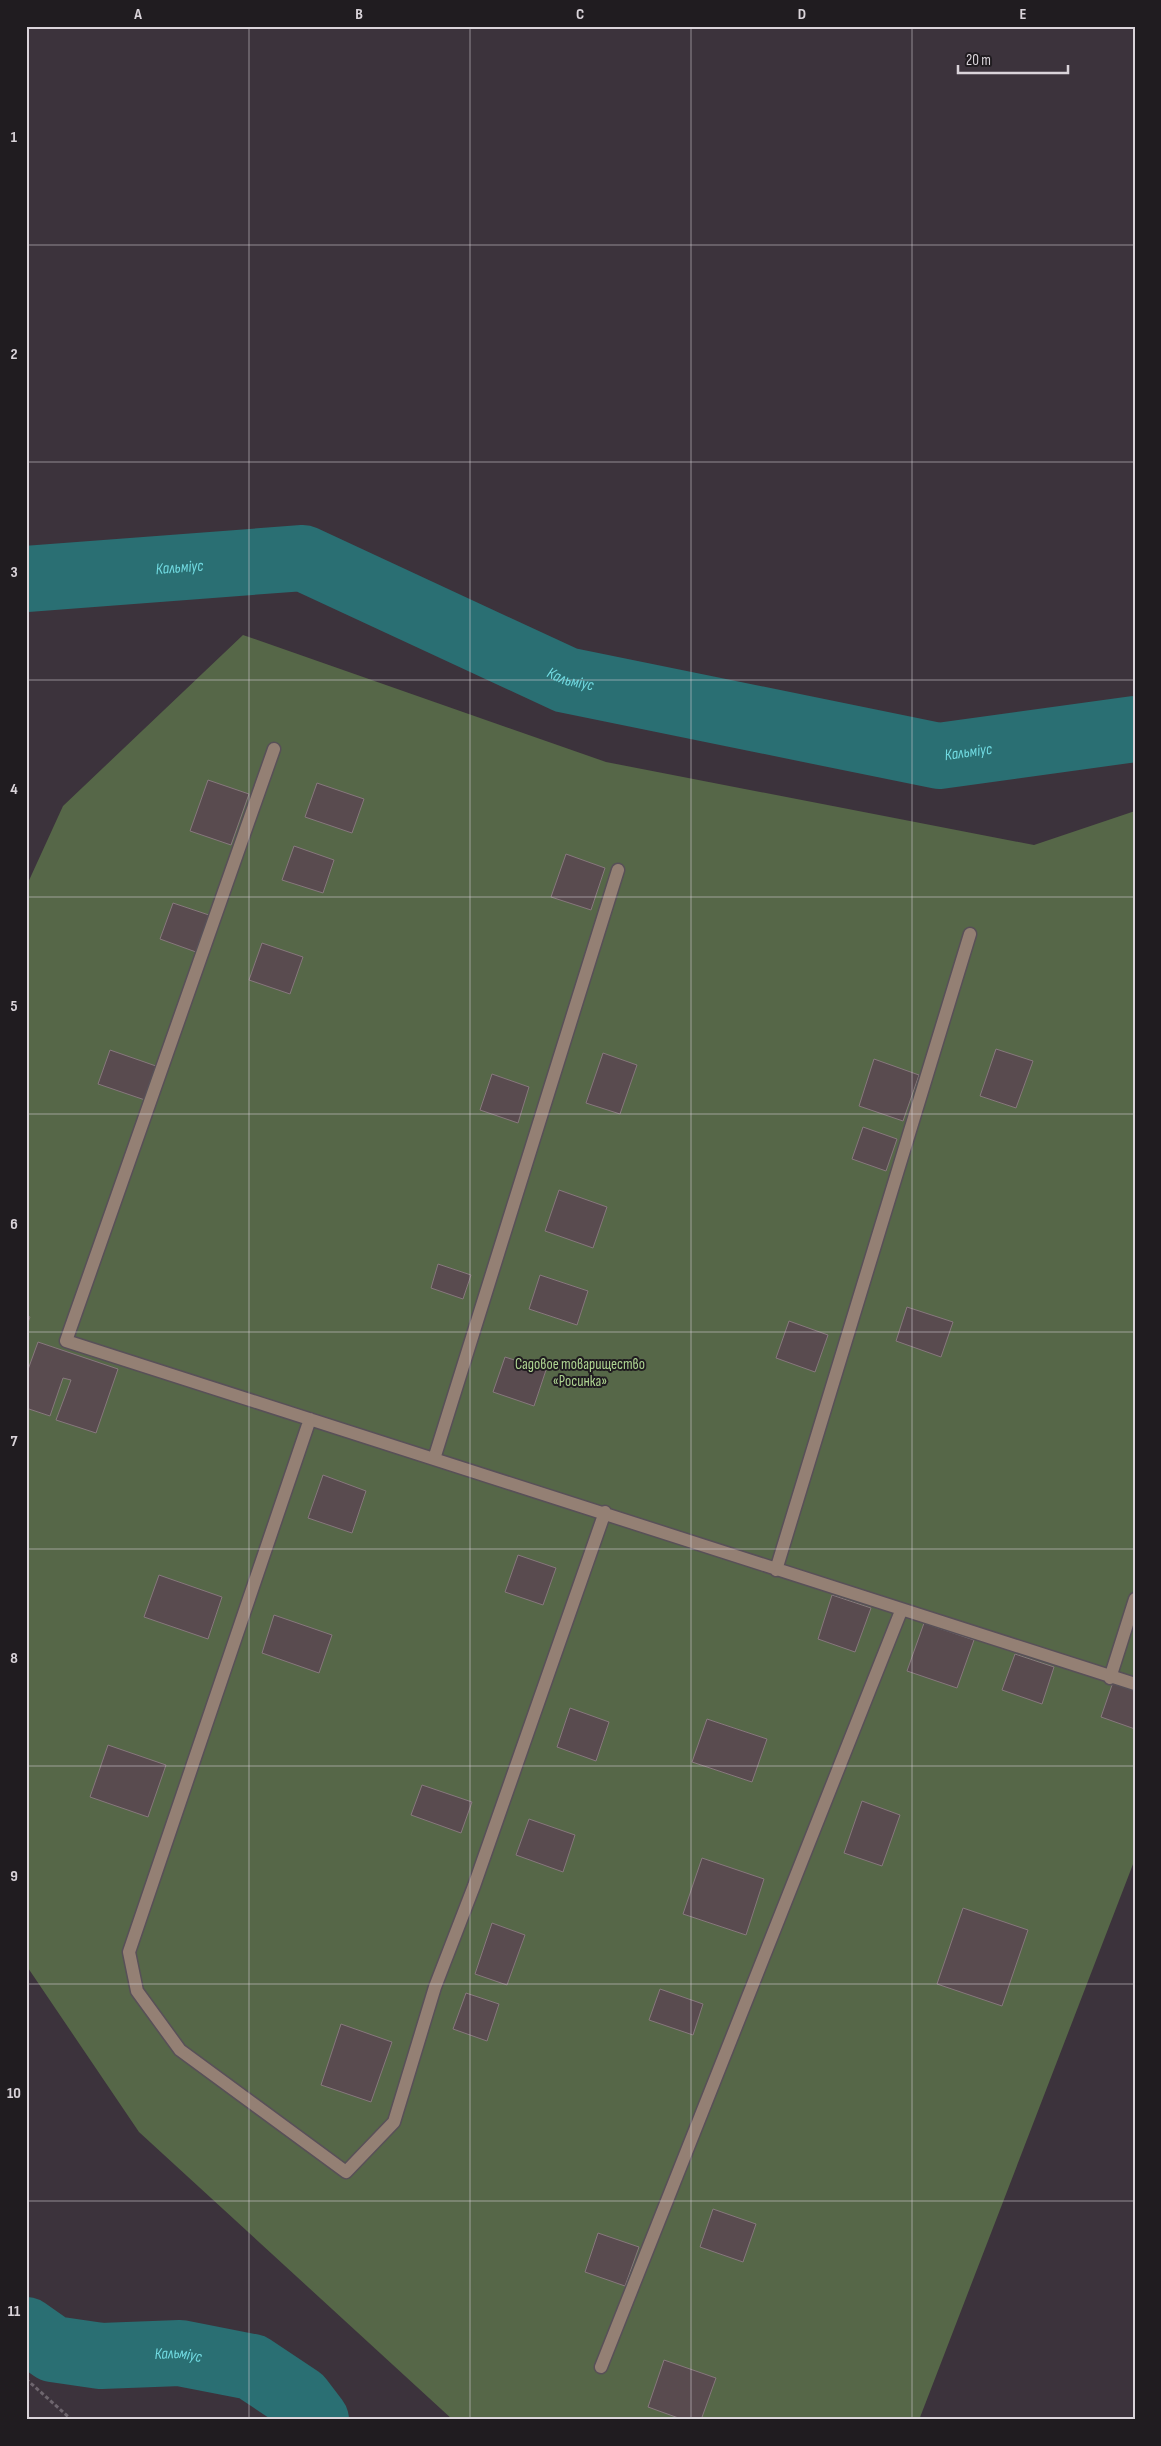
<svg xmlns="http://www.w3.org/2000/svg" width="1161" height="2446" font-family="'Sofia Sans Condensed',sans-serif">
<rect width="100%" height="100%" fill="#3c333c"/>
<path fill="#566748" d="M243,635L606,762L1034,845L1135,811V1859L919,2420H453L139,2132L26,1965V887L63,806Z"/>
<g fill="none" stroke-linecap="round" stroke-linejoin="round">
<g stroke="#2a6f73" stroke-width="66">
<path id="s1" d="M26,579L303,558L566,680L939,756L1135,729"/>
<path id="s2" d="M26,2330L53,2349L101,2356L180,2353L252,2367L300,2399L316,2420"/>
</g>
</g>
<path fill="#594b4f" stroke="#87787d" d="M208,780L249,794L231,845L190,831Z
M317,783L364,799L352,833L305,817Z
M294,846L334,860L323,893L282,880Z
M566,854L605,868L591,910L551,897Z
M173,903L209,915L196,952L160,939Z
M262,943L303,957L290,994L249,980Z
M996,1049L1033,1061L1016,1108L980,1096Z
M110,1050L156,1066L145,1100L98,1084Z
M603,1053L637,1065L620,1114L586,1103Z
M874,1059L919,1075L903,1121L859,1106Z
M492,1074L529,1087L518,1123L480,1110Z
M863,1127L897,1139L886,1171L852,1159Z
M559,1190L607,1207L593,1248L545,1231Z
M438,1264L471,1275L463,1299L431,1288Z
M540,1275L588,1291L577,1325L529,1309Z
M907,1307L953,1322L941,1357L896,1341Z
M26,1315L30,1317L26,1328Z
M789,1321L828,1335L815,1372L776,1358Z
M38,1342L118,1369L96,1433L56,1420L71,1380L63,1378L50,1416L26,1408V1375Z
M505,1357L546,1370L534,1406L493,1392Z
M323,1475L366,1491L352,1533L308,1518Z
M518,1555L556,1568L543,1605L505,1592Z
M159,1575L222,1597L208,1639L144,1617Z
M832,1595L871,1608L855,1652L818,1639Z
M274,1615L332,1635L319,1673L262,1653Z
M924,1623L974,1640L957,1688L907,1671Z
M1015,1654L1054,1667L1042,1704L1002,1690Z
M1113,1682L1135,1690V1729L1101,1717Z
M570,1708L609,1722L596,1761L557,1747Z
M707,1719L767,1739L752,1782L692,1762Z
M108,1745L166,1765L148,1817L90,1797Z
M422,1785L472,1802L461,1833L411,1815Z
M862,1801L900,1815L882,1866L844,1853Z
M529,1819L575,1835L563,1872L516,1855Z
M702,1858L764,1879L746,1935L683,1914Z
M963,1908L1028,1930L1002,2006L937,1984Z
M492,1923L525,1935L507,1985L475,1974Z
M660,1989L703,2004L693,2035L649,2020Z
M466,1993L499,2004L487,2041L453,2029Z
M341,2024L392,2042L371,2102L321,2085Z
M713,2209L756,2224L743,2262L700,2247Z
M598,2233L639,2247L625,2286L585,2272Z
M664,2360L716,2378L701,2420H684L648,2407Z"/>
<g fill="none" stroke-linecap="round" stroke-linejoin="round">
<defs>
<path id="minor" d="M274,749L66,1341L1135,1684
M310,1419L129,1952L137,1991L180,2050L346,2172L394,2122L435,1987L474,1886L605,1512
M434,1459L618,870
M776,1570L970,934
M1110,1678L1135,1599
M601,2367L901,1611"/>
</defs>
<use href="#minor" stroke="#585058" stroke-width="15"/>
<path stroke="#6e666e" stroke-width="3" stroke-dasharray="4 2.5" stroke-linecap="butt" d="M26,2379L72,2420"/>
<use href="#minor" stroke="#948074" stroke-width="12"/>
</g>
<path fill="none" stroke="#dad4da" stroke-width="1" stroke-opacity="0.55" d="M249,26V2420M470,26V2420M691,26V2420M912,26V2420M26,245H1135M26,462H1135M26,680H1135M26,897H1135M26,1114H1135M26,1332H1135M26,1549H1135M26,1766H1135M26,1984H1135M26,2201H1135"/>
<g text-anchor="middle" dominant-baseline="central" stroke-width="4" stroke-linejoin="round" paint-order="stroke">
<g font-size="15" fill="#aed491" stroke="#201c20">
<text x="580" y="1364">Садовое товарищество<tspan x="580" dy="17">«Росинка»</tspan></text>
</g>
<g font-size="16" font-style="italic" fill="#71dae1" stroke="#201c20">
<text stroke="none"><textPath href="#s1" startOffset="154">Кальміус</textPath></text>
<text stroke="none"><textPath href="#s1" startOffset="572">Кальміус</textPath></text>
<text stroke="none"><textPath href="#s1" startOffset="978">Кальміус</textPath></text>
<text stroke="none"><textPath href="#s2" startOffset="159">Кальміус</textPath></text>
</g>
</g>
<rect width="1161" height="2446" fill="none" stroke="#201c20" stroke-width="55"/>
<path d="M958 65v8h110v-8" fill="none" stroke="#dad4da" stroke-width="2.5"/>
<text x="966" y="65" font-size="15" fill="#dad4da" stroke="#201c20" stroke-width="4" paint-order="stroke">20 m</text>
<rect x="28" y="28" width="1106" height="2390" fill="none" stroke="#dad4da" stroke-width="2"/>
<g font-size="16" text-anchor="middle" font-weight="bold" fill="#dad4da">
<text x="138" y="19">A</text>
<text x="359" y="19">B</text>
<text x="580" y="19">C</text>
<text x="802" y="19">D</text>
<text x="1023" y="19">E</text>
<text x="14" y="142">1</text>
<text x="14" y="359">2</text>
<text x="14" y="577">3</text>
<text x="14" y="794">4</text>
<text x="14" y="1011">5</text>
<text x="14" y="1229">6</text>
<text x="14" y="1446">7</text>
<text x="14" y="1663">8</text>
<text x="14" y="1881">9</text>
<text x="14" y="2098">10</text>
<text x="14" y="2316">11</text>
</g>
</svg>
